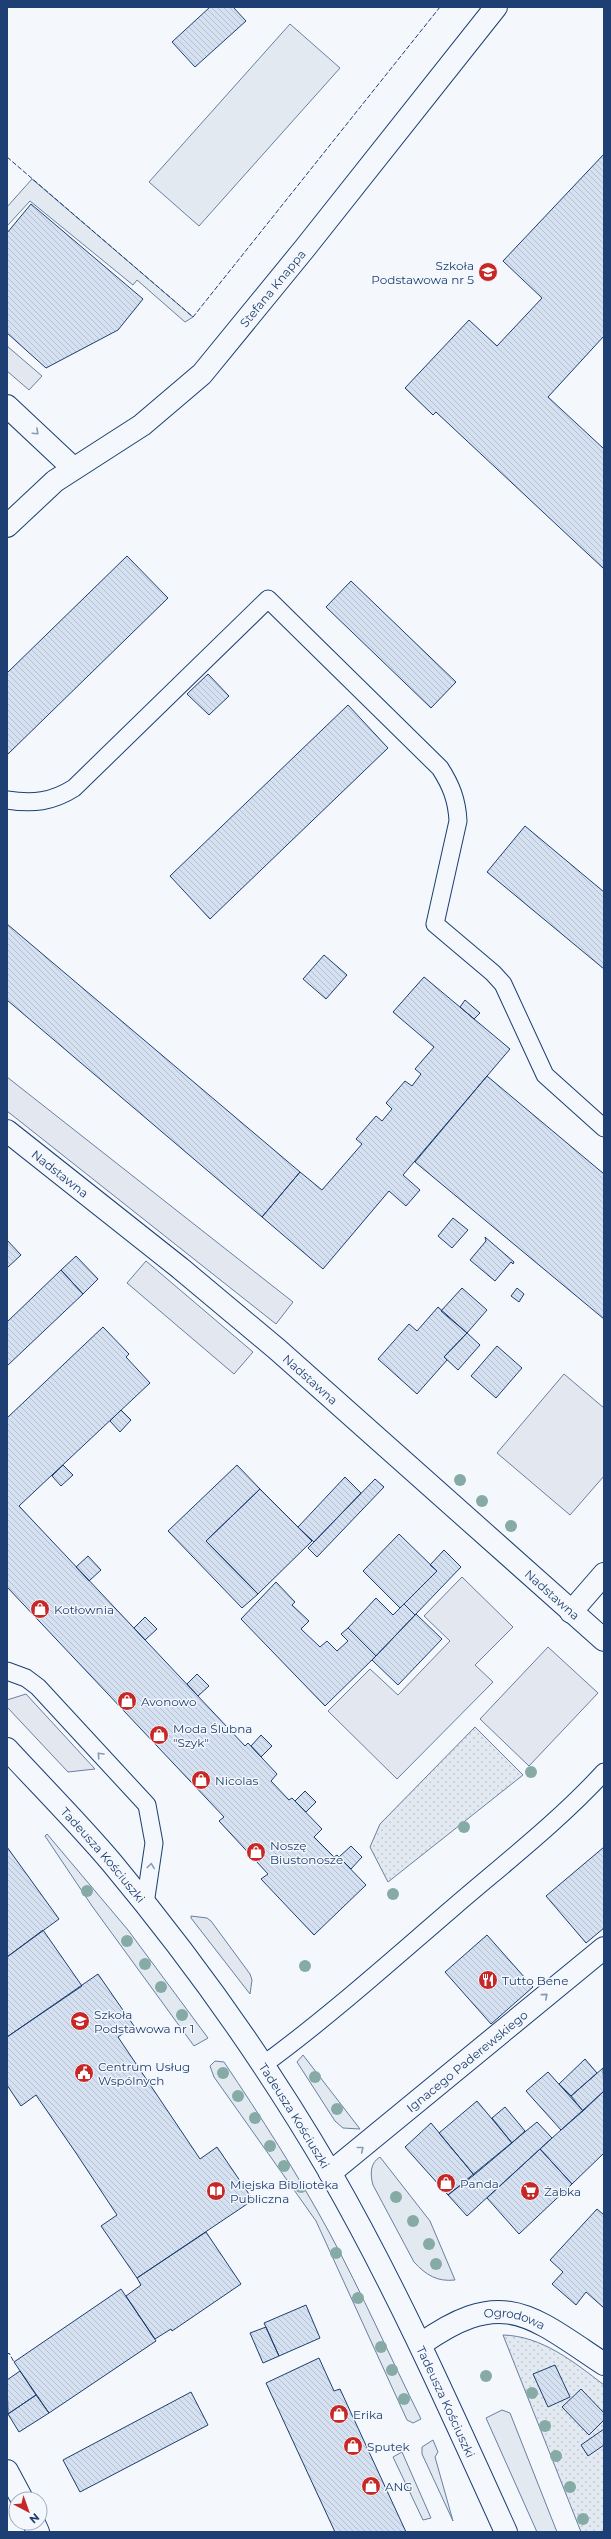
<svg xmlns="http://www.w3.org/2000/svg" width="611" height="2539" font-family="Montserrat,sans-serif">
<defs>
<pattern id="park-dots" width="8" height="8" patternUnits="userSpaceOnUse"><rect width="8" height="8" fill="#e3e9f0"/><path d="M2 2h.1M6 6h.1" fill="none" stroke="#c2c9d1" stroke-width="1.8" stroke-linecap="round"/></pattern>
<pattern id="building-back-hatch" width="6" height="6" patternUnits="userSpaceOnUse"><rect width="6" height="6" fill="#d5e0f0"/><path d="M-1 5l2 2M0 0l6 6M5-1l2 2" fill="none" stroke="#b6c1d1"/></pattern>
</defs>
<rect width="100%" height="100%" fill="#f4f7fb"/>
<path fill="#e3e9f0" stroke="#687fa3" d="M290,24L340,68L199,226L149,182Z
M32,179L193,317L185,322L137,280L133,285L30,201L7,226V207Z
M47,1834L128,1930L208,2038L194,2046L92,1906L45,1836Z
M303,2055L360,2129L343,2128L335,2121L297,2062Z
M215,2061L224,2062C261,2117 297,2173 329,2232C362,2293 390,2357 421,2419L413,2423L407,2420L316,2221L214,2077L210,2066Z
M380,2157L430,2221L455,2280C437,2282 426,2275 414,2262L373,2185C370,2174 370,2163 380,2157Z
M502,2410L510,2413L557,2532H537L486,2418Z
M433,2440L438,2452L435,2457L453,2521L422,2454V2447Z
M402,2452L431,2518L423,2520L393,2457Z"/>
<path fill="url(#park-dots)" stroke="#687fa3" d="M475,1727L523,1775L388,1882L370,1847L380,1824Z
M503,2335C542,2336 574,2362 604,2385V2532H581Z"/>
<path fill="#e3e8f0" stroke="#687fa3" d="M7,346L42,376L29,390L7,371Z
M7,1077L293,1302L276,1324L7,1111Z
M146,1261L253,1352L234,1374L127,1283Z
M564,1374L604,1408V1476L570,1515L497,1453Z
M462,1577L513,1627L475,1665L493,1682L397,1779L328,1711L370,1669L398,1695L450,1641L424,1616Z
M548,1647L598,1693L529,1766L480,1719Z
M26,1694L95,1769L68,1772L7,1707V1700Z
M191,1916L207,1918L211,1921L250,1974L252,1980L250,1994L191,1918Z"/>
<path fill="url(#building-back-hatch)" stroke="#1d3f73" d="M210,7H233L246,21L195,67L172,42Z
M604,154V336L548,397L604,449V569L436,412L433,415L405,388L469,320L497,346L542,298L503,261Z
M31,204L143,299L118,330L46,368L7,333V233Z
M127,556L168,598L7,755V673Z
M351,581L456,682L431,708L326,607Z
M208,674L229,696L209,715L187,694Z
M348,705L388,748L210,919L170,876Z
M525,826L604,892V969L487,872Z
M7,924L300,1172L262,1217L7,1000Z
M324,955L347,975L326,999L303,979Z
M424,977L510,1049L403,1175L420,1190L406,1206L389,1191L323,1269L262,1217L300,1172L322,1190L362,1144L356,1139L376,1116L382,1121L392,1109L386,1103L405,1081L412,1086L421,1074L415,1069L434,1047L393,1012Z
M465,1000L480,1013L474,1019L460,1007Z
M487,1076L604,1174V1319L415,1162Z
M453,1218L468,1230L452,1248L438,1236Z
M485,1237L514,1262L513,1264L511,1262L495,1281L470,1260L486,1241Z
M7,1240L21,1255L7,1268Z
M76,1256L98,1279L83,1294L61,1270Z
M61,1270L83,1294L7,1366V1322Z
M462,1288L487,1310L467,1333L441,1311Z
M517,1288L524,1294L519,1302L511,1296Z
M438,1307L467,1333L444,1357L447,1360L417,1394L378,1359L409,1324L417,1331Z
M103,1327L129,1354L126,1357L150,1383L19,1506L245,1746L248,1743L277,1774L271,1781L289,1800L292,1798L322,1829L314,1837L334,1857L337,1855L339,1857L366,1885L314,1935L261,1879L268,1874L219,1821L224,1817L7,1587V1418Z
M467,1333L480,1345L458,1370L444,1357Z
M497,1346L522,1368L496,1398L471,1376Z
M121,1410L131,1420L120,1432L110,1421Z
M63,1465L73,1475L61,1486L52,1476Z
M237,1465L260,1489L206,1541L258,1594L242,1608L168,1531Z
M345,1477L361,1493L314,1542L298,1527Z
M375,1479L384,1487L317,1557L308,1548Z
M260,1489L312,1541L258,1594L206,1541Z
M399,1534L437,1571L400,1608L363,1571Z
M444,1550L461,1567L415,1615L404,1604L437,1571L430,1565Z
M88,1556L101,1570L89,1581L76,1567Z
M276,1582L295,1602L292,1605L309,1621L301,1629L320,1647L327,1641L337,1651L348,1641L341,1634L348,1628L376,1656L325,1706L241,1619Z
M376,1598L393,1615L404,1604L415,1615L376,1656L348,1628Z
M416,1614L442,1639L398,1685L372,1660Z
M145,1617L157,1629L145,1640L134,1628Z
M197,1674L209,1686L198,1696L187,1684Z
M261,1735L272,1746L261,1757L251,1746Z
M305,1791L316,1802L306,1812L295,1801Z
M351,1846L362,1857L351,1869L339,1857Z
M7,1847L59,1919L7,1957Z
M604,1847V1928L586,1943L546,1896Z
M43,1930L82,1986L7,2037V1957Z
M487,1935L533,1987L491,2024L445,1972Z
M98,1974L134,2026L118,2037L200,2159L217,2147L253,2200L137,2278L101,2226L117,2215L76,2153L36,2095L21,2106L7,2085V2037Z
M585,2059L597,2073L571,2096L559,2084Z
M603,2068L604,2091L583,2111L571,2096Z
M548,2072L583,2111L561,2130L526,2091Z
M604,2091V2153L572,2184L540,2149Z
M477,2101L512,2143L474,2175L439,2133Z
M505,2107L525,2131L512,2143L492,2118Z
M537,2122L552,2138L467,2216L448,2195Z
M431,2123L474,2175L448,2195L405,2147Z
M540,2149L572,2184L519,2234L487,2198Z
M597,2209L604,2215V2308L586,2292L576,2305L552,2284L563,2272L550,2260Z
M206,2232L241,2284L172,2331L171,2329L155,2339L126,2296L141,2285L137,2278Z
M121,2289L156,2341L49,2413L14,2362Z
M306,2305L320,2338L279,2356L264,2323Z
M266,2327L279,2356L263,2363L250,2333Z
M319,2358L334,2391L340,2389L406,2532H335L266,2383Z
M555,2365L570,2397L548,2407L533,2374Z
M20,2371L36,2395L8,2414L7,2380Z
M581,2389L604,2413V2420L589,2435L562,2407Z
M191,2392L208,2425L80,2492L63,2460Z
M36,2395L49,2413L19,2432L8,2414Z
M604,2429V2445L588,2456L581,2445Z"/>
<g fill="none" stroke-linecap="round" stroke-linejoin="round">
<defs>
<path id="lane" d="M7,800C33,804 52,802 74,788L268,599L440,768C451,785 457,800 458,821L435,924L493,973L503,984L545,1075L604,1128
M7,1671L26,1678L38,1687L147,1805L154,1843L145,1904
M263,2065C330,2016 392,1960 455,1906C505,1863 559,1821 604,1772"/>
<g id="street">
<path d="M7,406L73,468"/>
<path id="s1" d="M7,526L55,481L142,425L202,374L305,248L496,7"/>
<path id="s2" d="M7,1131L180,1268L278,1350L604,1640"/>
<path d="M571,1612L604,1574"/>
<path id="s3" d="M330,2173L604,1948"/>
<path id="s4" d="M421,2344C503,2286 530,2315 604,2364"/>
<path d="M7,2471L22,2499"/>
<path d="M34,2523L38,2532"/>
</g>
<g id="secondary">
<path id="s5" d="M7,1749C42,1787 79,1824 112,1863C193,1960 267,2064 331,2174C397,2289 451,2411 506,2532"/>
</g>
</defs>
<use href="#lane" stroke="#1d3f73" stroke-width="19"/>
<use href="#street" stroke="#1d3f73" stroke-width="24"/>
<use href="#secondary" stroke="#1d3f73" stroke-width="24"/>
<use href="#lane" stroke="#f4f7fb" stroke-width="17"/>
<use href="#street" stroke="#f4f7fb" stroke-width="22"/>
<use href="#secondary" stroke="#f4f7fb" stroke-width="22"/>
<path stroke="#1d3f73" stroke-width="1" stroke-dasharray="5 2" stroke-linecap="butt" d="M7,157L193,317L440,7
M7,2355L9,2353L14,2362"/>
</g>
<g fill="#86aba6">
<circle cx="460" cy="1480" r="6"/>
<circle cx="482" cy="1501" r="6"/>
<circle cx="511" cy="1526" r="6"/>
<circle cx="531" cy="1772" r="6"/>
<circle cx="464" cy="1827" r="6"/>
<circle cx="87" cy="1891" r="6"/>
<circle cx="393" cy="1894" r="6"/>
<circle cx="127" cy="1941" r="6"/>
<circle cx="145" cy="1964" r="6"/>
<circle cx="305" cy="1966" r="6"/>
<circle cx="161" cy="1987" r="6"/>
<circle cx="182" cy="2015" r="6"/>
<circle cx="223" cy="2073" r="6"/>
<circle cx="315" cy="2077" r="6"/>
<circle cx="238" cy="2096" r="6"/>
<circle cx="337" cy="2109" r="6"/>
<circle cx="255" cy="2118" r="6"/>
<circle cx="270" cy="2146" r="6"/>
<circle cx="284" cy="2166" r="6"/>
<circle cx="301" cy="2187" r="6"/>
<circle cx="396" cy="2197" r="6"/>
<circle cx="413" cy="2221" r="6"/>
<circle cx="429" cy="2244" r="6"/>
<circle cx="336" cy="2253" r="6"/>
<circle cx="436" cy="2264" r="6"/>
<circle cx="358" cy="2298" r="6"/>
<circle cx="381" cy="2347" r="6"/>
<circle cx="392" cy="2370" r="6"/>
<circle cx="486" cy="2376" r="6"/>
<circle cx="532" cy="2393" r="6"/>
<circle cx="404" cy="2399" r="6"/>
<circle cx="545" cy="2426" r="6"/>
<circle cx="556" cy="2456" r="6"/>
<circle cx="570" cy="2487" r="6"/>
<circle cx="583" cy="2519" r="6"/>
</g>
<defs><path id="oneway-chevron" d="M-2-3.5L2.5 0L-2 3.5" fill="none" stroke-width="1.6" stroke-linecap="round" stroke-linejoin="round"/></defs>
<g stroke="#889bb7">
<use href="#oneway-chevron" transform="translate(36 432) rotate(43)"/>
<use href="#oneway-chevron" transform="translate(100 1755) rotate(-133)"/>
<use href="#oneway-chevron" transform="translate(151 1866) rotate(-82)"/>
<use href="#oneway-chevron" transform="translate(545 1996) rotate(-40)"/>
<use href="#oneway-chevron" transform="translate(361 2149) rotate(-39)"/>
</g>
<defs>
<symbol id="school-disc" viewBox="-11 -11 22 22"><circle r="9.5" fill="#c62828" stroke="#f4f7fb"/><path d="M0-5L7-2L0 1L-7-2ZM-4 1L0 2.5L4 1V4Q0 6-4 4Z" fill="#fff"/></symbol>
<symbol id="shop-disc" viewBox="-11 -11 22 22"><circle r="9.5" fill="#c62828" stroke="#f4f7fb"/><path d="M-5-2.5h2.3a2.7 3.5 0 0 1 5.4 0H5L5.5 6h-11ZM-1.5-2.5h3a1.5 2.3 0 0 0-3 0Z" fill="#fff"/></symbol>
<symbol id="restaurant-disc" viewBox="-11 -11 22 22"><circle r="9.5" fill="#c62828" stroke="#f4f7fb"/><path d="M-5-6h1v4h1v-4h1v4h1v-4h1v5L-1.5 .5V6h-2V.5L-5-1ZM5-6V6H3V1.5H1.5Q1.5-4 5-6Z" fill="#fff"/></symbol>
<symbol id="civic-disc" viewBox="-11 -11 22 22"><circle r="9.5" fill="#c62828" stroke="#f4f7fb"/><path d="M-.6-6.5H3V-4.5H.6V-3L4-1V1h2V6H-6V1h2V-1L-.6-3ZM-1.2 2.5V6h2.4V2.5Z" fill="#fff"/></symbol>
<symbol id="library-disc" viewBox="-11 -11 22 22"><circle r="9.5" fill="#c62828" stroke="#f4f7fb"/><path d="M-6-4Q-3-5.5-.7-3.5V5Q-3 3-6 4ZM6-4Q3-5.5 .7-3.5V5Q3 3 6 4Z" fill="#fff"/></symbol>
<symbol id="supermarket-disc" viewBox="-11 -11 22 22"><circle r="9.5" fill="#c62828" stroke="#f4f7fb"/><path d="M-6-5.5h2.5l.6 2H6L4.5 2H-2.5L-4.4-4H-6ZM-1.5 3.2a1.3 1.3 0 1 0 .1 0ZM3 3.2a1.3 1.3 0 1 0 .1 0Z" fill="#fff"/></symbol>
</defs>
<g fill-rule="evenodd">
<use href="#school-disc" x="477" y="261" width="22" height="22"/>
<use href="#shop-disc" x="29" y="1598" width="22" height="22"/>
<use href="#shop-disc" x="116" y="1690" width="22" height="22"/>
<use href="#shop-disc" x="148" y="1724" width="22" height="22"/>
<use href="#shop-disc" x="190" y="1769" width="22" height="22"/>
<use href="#shop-disc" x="245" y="1841" width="22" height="22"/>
<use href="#restaurant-disc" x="477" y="1969" width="22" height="22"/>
<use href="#school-disc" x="69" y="2010" width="22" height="22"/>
<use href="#civic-disc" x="73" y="2062" width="22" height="22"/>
<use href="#shop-disc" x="435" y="2172" width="22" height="22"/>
<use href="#library-disc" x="205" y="2180" width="22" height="22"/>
<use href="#supermarket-disc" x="519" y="2180" width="22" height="22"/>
<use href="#shop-disc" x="328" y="2403" width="22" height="22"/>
<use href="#shop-disc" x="342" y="2435" width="22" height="22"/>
<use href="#shop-disc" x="360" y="2475" width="22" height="22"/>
</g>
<g text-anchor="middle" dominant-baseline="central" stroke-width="3" stroke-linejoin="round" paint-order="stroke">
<g font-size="12" fill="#1d3f73" stroke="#f4f7fb" text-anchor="start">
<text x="474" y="265" text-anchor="end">Szkoła<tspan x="474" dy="14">Podstawowa nr 5</tspan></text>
<text x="54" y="1609">Kotłownia</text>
<text x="141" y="1701">Avonowo</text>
<text x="173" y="1728">Moda Ślubna<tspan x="173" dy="14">"Szyk"</tspan></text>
<text x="215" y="1780">Nicolas</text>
<text x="270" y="1845">Noszę<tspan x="270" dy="14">Biustonosze</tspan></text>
<text x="502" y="1980">Tutto Bene</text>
<text x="94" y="2014">Szkoła<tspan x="94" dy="14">Podstawowa nr 1</tspan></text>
<text x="98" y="2066">Centrum Usług<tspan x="98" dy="14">Wspólnych</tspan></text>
<text x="460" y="2183">Panda</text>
<text x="230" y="2184">Miejska Biblioteka<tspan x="230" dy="14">Publiczna</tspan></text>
<text x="544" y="2191">Żabka</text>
<text x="353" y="2414">Erika</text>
<text x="367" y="2446">Sputek</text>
<text x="385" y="2486">ANG</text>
</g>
<g font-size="12" fill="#1d3f73" stroke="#f4f7fb">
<text stroke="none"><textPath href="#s1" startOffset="359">Stefana Knappa</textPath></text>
<text stroke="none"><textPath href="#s2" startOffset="68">Nadstawna</textPath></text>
<text stroke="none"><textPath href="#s2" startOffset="392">Nadstawna</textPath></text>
<text stroke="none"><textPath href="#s2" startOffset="716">Nadstawna</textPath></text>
<text stroke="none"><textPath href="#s5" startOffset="143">Tadeusza Kościuszki</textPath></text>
<text stroke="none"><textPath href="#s3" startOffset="177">Ignacego Paderewskiego</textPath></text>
<text stroke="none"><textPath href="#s5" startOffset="467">Tadeusza Kościuszki</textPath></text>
<text stroke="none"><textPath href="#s4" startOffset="102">Ogrodowa</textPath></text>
<text stroke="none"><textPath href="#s5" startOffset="791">Tadeusza Kościuszki</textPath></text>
</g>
</g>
<rect width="611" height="2539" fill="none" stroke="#1d3f73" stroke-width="16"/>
<g transform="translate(28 2511) rotate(139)"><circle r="19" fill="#f4f7fb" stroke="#9eadc5"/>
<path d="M0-3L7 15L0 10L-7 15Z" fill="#c62828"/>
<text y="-6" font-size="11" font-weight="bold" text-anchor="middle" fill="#1d3f73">N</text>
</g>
</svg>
